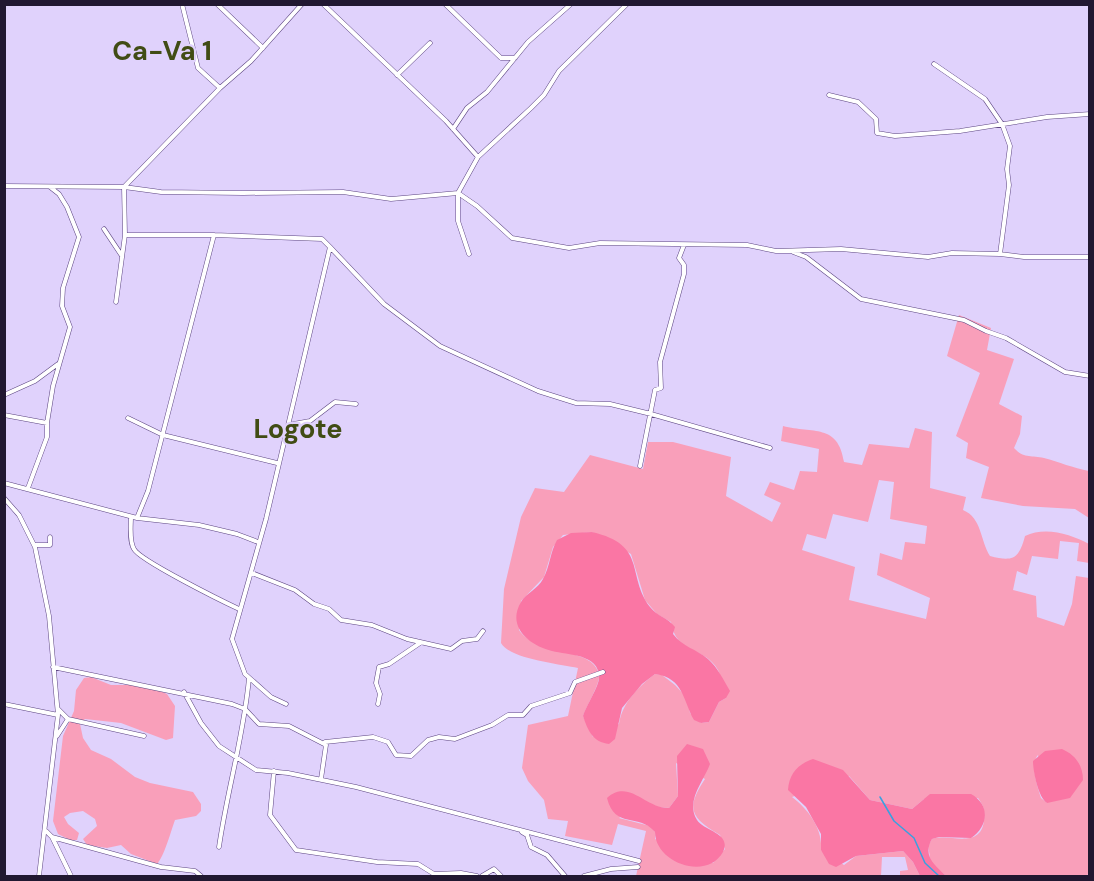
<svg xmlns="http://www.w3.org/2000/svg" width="1094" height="881" font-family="'DM Sans',sans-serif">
<rect width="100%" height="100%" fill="#e0d2fc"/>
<path fill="#f99fba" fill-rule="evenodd" d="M959,315L991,328L987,350L1014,359L999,404L1022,416L1020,434L1014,448C1024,459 1031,455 1044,458C1059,462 1073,468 1089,471V518L1075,509L1023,506L981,498L989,467L966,458L968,443L956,436L980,373L947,356Z
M783,426C813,434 838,423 844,462L862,465L869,444L909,448L915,428L932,432L930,488L966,497L963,510C982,518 980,540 990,556C1013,562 1019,559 1025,536C1045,526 1071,534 1089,544V563L1077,561L1079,543L1060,541L1058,559L1032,556L1027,575L1017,571L1013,590L1036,596L1037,617L1064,626L1072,604L1076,576L1089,578V874L1085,876H946L931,863L928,846L932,839C949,833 980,850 984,821C985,811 984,806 978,798L924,799L912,809L870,800L849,776L792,797C808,809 823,829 821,850L844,865L856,856L903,851L913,862L920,876H900V871L908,870L905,857H882L881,876H636L646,831L618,824L612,845L565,836L568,821L548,819L544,800L528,781L522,768L528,725L568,716L578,668C559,664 510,659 501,643L504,589L521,517L535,488L564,492L590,455L643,469L648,442H673L731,457L726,496L772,522L781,503L764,495L770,482L794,490L800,471L817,472L819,449L781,441ZM879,480L894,482L890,519L927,526L925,544L905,542L902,560L880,553L877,575L930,598L926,619L849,600L855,567L802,550L807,534L826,539L833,514L868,522ZM592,532L631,554L645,600L657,614L671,622C676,655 705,646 718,670C722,678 723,689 726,698L719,702L709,722L701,723L690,713L687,698L675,685L662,675L655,674C639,686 622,703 619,724L593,737L583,716C586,707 599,685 599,677C598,646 537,657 519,630L521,601L544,577L553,547L563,535ZM1038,755L1047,803L1041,798C1037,786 1030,764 1038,755ZM676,763L705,779C685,809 691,818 720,835L725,849L713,863L655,839V832L650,826L619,818L646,801L653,807L669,808L678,796Z
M91,677L111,685H147L167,694L175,706L173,738L166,740L121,723L85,719L80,724L83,738L91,750L111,759L135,777L150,783L193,792L201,804V811L196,816L175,820C171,831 164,857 157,864L131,854L121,845L107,848L87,845L83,839L97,826L95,819L83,811L70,813L64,817L68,824L79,833L77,840H70L58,834L53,821L63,736L74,711L76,690L84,678Z"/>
<path fill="#fa76a4" d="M592,532C648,545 626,575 650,607C657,616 668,618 675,627L673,634C683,647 696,649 708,659C718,668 723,679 730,691L726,698L719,702L709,722L701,723L694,720C683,701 684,678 655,674L642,684L622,708L615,739L609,744C593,742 588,731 583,716C586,706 599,686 599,678C600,654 568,655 552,651C530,646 506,627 521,602C526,593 538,589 543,579C550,567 550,552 557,540L571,533Z
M687,744L703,749L710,764C704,781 685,801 697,820C704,831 732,833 723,852C707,881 655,863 655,832C638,812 615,830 607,798C629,778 646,809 669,808L678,796L677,756Z
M1062,749C1076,755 1083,766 1083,780L1070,798L1047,803C1038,797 1033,771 1033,761L1045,751Z
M813,759L843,770L870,800L912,809L930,794H971C991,805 988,827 971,838L939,837L932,839C922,856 935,865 946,876H920L913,862L903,851L856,856L836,867L829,864L821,850V834L806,807L788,790C789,774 798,764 813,759Z"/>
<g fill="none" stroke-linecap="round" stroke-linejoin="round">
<path stroke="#38a1e1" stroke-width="1.5" d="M880,797L894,821L914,838L925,863L939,876"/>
<defs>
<path id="street" d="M182,4L198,68L220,88
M217,4L263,48
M323,4L446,121L478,157
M445,4L501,58H515
M934,64L985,99L1002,124L1010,146L1007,169L1009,185L1000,254
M397,75L430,43
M829,95L858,102L876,119L877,133L895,136L960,131L1047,117L1090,114
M453,129L467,108L487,92L528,42L571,4
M4,186L124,187L161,192L243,193L343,192L391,199L458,193L477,206L512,238L569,248L600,243L747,245L776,251L841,249L928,257L952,253L1000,254L1024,257H1090
M104,229L122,256
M125,235H214L322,239L330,247L266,519L232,639L245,674L271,697L286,704
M330,247L384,304L440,346L538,391L576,403L610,404L651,414L770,448
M793,252L806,257L861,299L964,320L986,331L1006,338L1065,372L1090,376
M469,254L458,221V193L478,157L531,108L544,95L559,71L627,4
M116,302L125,235L124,187L220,88L251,61L302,4
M4,395L35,381L58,364
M4,415L47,423V437L28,488
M128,418L163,435L277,463
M47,423L53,386L70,327L62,306L63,288L79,237L67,207L59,194L50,187
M288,425L310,421L335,402L356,404
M640,466L655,390L661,388L660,362L684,274V265L679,258L684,245
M4,483L137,518L199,525L237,534L258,542
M4,498L19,515L35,547L49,616L58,715L39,876
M131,517C131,526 129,541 134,549C139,560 224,602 239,609
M137,518L148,491L214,235
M35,545H50V537
M252,573L295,590L314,604L329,609L341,620L372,625L407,639L451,649L462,641L477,639L483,631
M53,667L232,704L245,709L259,724L289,726L326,745L321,779
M184,692L201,723L219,746L256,770L288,773L356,787L639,861
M4,704L58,715
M378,704L380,694L376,683L379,667L389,664L420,643
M58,709L68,719L144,736
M57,736L68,719
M325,742L373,737L388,742L396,755L411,756L428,740L439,737L455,739L492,725L508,715H523L531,706L570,693L575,682L603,672
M274,771L270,815L296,850L377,862L418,864L434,874L461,873L477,876
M46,831L52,837L71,876
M522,832L527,835L531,847L547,855L565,876
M52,837L161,867L195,871L201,876
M219,847C227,791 244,735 249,678
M482,876L494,869L501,876
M584,876L611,869L638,867"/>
</defs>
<use href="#street" stroke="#5c4582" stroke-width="5"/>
<use href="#street" stroke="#fff" stroke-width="4"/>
</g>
<g text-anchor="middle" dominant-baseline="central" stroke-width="4.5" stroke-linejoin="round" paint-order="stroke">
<g font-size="27" font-weight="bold" fill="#414c14" stroke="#e0d2fc">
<text x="162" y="50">Ca-Va 1</text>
<text x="298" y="428">Logote</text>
</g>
</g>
<rect width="1094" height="881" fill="none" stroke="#211831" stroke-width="12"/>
</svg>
